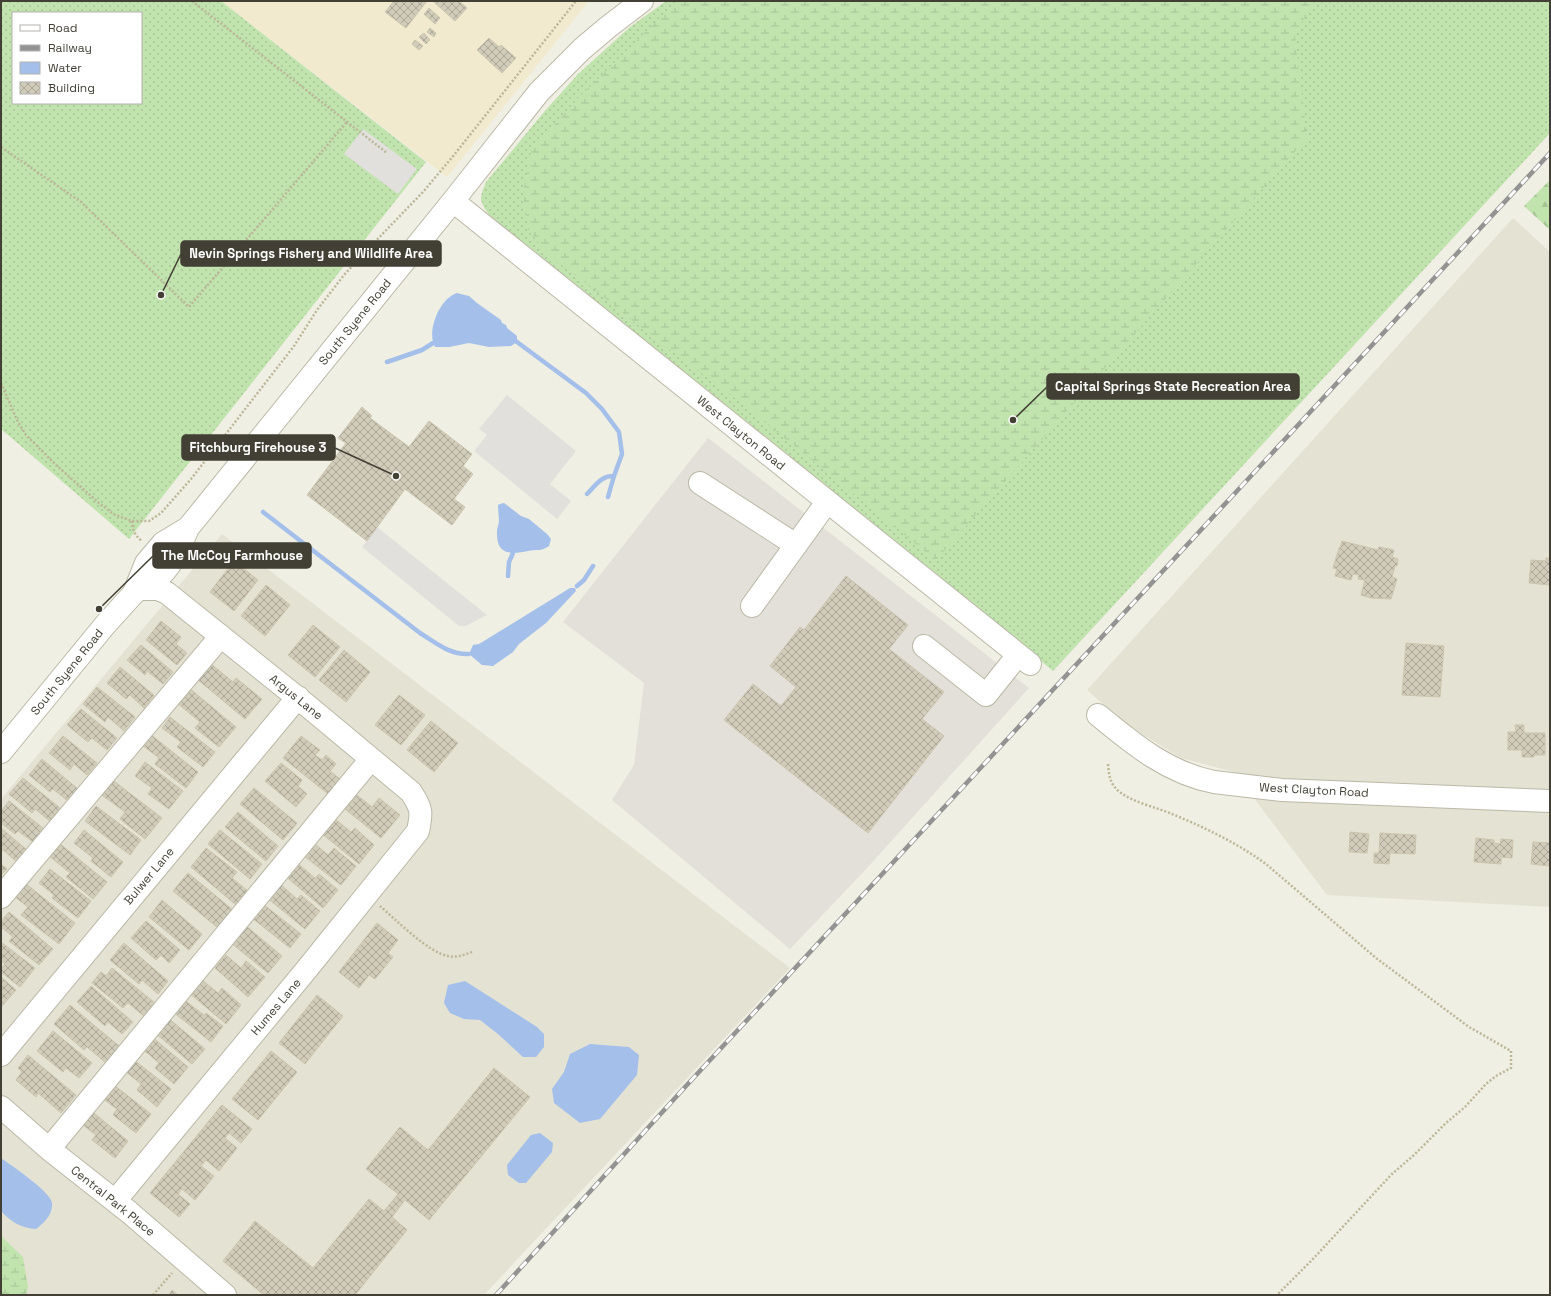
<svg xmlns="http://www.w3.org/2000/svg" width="1551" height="1296" font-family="'Space Grotesk',sans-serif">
<defs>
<pattern id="grass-dots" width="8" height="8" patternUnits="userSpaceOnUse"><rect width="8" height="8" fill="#c1e3ae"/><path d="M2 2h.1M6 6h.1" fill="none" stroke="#a7c496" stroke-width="1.8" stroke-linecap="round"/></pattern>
<pattern id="forest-firs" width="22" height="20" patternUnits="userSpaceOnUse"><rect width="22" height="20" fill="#c1e3ae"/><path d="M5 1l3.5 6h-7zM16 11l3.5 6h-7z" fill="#a7c496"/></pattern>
<pattern id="wetland-marsh" width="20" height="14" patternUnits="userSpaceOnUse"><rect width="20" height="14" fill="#c1e3ae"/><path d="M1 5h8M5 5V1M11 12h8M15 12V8" fill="none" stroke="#a7c496"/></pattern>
<pattern id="building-cross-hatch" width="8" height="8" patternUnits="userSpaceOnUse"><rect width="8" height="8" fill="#d1ccba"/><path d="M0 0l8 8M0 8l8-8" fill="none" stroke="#aba798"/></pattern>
</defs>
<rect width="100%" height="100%" fill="#f0efe3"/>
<path fill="#e4e2d2" d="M1513,218L1550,252V907L1327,895L1234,772L1181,758L1129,726L1087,690Z
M222,534L790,968L484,1295H1V799Z"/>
<path fill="#f2eacf" d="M221,1H589L447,177Z"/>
<path fill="#e2e0d9" d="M708,438L1029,688L868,867L790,949L612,800L634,765L644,683L563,622Z"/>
<path fill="url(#grass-dots)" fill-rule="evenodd" d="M1,1H221L426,162L129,539L1,429ZM13,13H141V103H13Z
M666,1H1550V133L1053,671L929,568L554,272C538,259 483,219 481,199C481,193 484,187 486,182L544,112L578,74L630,27Z"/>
<path fill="url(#forest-firs)" d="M1550,180V230L1524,206Z"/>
<path fill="url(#wetland-marsh)" d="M677,1H1314L1295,35L1307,138L936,560L726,391L655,339L585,282L549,256L528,230L523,194L531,151L580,96Z
M1,1236L23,1257L28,1287L26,1295H1Z"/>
<path fill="#e1e0dc" d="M363,129L417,169L398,194L344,154Z
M507,395L576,451L550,484L571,501L557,519L474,451L487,435L479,429Z
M377,527L487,615L466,626H459L362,547Z"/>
<path fill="#a3bfea" d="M457,293L469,296L477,303L501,320L502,323L506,325L507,328L517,336V342L511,346L489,347L469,343L449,347H435C426,331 440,298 457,293Z
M504,503L521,516L529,519L547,534L551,539L549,546C541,552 536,549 528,551C509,555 496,554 497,531C497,527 499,524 499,521C499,516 498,511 498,505L500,504Z
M570,588H575L576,591L546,623L519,644L513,652L493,666L482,665L469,654L473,645L479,644Z
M465,981L537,1027L544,1034V1047L536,1057H523L498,1034L480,1020L464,1019L450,1013L444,1003L448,985Z
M590,1044L629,1047L639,1055L637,1075L600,1119L580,1123L554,1103L552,1089L564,1072L570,1054Z
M540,1133L553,1143L552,1152L526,1183H519L508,1175L507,1165L531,1135Z
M1,1158C12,1166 51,1192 52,1203C53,1215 44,1223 36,1229C21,1228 11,1222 1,1211Z"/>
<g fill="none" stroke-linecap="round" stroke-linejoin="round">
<path stroke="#a3bfea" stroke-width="4.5" d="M517,342L586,393L602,409L619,432L622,454L614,476L608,497
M387,362L422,350L433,343
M587,494C595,486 602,475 614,476
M263,512L420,633C436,643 450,655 469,654
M508,576L509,562L513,553
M577,586L584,580L593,566"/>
</g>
<path fill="url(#building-cross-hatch)" stroke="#cbc5ae" d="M394,1H427L406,28L385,12Z
M433,1H459L467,8L455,21Z
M429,8L440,18L435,24L424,14Z
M430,28L436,33L434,37L427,32Z
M424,33L430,40L426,44L419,37Z
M489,38L499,47L501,45L516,58L502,73L477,50Z
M415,40L423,46L419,50L412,44Z
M362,407L372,416L370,418L409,447L429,421L472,454L463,466L473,474L454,499L465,507L452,525L405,489L367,541L307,495L346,443L338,438Z
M1342,541L1378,550L1379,547L1394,550L1392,557L1398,559L1397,566H1395L1392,577L1397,579L1391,599L1371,598L1361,595L1365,580L1358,579L1359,575L1353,574L1351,580L1335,576L1337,569L1333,568L1339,548H1340Z
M1546,558H1550V585L1529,583L1531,560L1546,561Z
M234,561L258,580L234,611L210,592Z
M846,576L908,625L889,649L944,692L922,719L944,736L868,833L724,720L753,684L781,706L796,687L770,666L800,627L804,630Z
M266,585L290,605L265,636L241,616Z
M161,621L181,637L176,644L187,653L177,665L146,640Z
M313,625L340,647L315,677L288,655Z
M1406,643L1444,646L1440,697L1402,695Z
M141,645L173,672L163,684L147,671L145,675L127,660Z
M344,650L370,672L346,702L319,680Z
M210,663L233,682L236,678L262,699L245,719L197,679Z
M120,667L154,695L144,708L130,695L126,699L107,683Z
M97,687L135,717L124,731L108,717L105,722L83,704Z
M188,687L236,727L219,747L195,728L200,722L176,702Z
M399,695L425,715L401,745L375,725Z
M81,709L117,738L107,750L92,738L88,742L67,725Z
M170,717L215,752L203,767L177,747L181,742L162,728Z
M431,721L458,743L434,772L407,750Z
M1515,725H1524V733H1545V755H1534V757H1522V750H1508V732H1516Z
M150,734L198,772L186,788L155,764L159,758L142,745Z
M63,736L97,763L87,775L74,764L70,770L49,753Z
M301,736L320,750L315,755L322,760L326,755L336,764L330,771L340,779L328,794L283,758Z
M42,759L78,789L68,801L53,789L50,792L29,775Z
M145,762L183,791L169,809L148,794L152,788L135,776Z
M281,763L302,780L298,786L307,794L296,807L265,781Z
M23,778L60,808L50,821L35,809L32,813L9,794Z
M110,778L162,818L145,839L120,819L125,812L99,793Z
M254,788L297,823L283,840L240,804Z
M357,795L372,807L379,798L400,815L381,838L345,809Z
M9,801L43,828L33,842L18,831L15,834L1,823V811Z
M96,806L141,840L130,855L85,821Z
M238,812L278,846L266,861L225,827Z
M334,818L351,832L355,828L374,845L359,864L321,833Z
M1,828L27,850L17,862L3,850L1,852Z
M84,830L123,862L111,877L91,861L93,858L74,843Z
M220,830L262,864L250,879L208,844Z
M1350,832L1369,834L1367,853L1349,852Z
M1380,833L1416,835L1415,854L1390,853L1389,864L1374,863V853H1379Z
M1476,838L1494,840V843L1500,844L1501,839L1513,840L1512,858L1501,857V864L1474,862Z
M1533,842L1550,843V871V866L1531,864Z
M59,843L107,882L93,899L66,877L70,873L49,856Z
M314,843L328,855L334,848L356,866L341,885L304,856Z
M206,848L237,872L232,878L248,891L236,905L191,867Z
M295,861L315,878L319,874L338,890L323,908L284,875Z
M1,864L7,869L1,875Z
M50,869L91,901L78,918L52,898L54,895L39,883Z
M188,873L233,910L218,928L173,891Z
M278,882L297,899L301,895L320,911L305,929L266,897Z
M25,883L75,923L59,944L21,915L28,907L15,897Z
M162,900L202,934L189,950L149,917Z
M263,904L301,934L290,948L252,918Z
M9,912L53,949L39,965L9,941L13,937L1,927V921Z
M146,921L180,950L169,963L161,955L156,960L131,938Z
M377,923L398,940L388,953L393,957L375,979L369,975L359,988L339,972Z
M245,925L282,956L268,973L231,943Z
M1,942L35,968L20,987L1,972V969L5,964L1,961Z
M124,943L168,981L158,994L142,980L139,984L110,960Z
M226,955L241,968L246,961L265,977L248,997L215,968Z
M112,968L155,1003L144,1016L128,1003L123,1008L92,983L101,972L106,976Z
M1,977L16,990L1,1007Z
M201,979L218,993L222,988L241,1005L226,1024L189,993Z
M91,986L133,1022L122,1034L108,1022L105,1026L77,1002Z
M317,995L343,1016L305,1064L279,1043Z
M183,999L204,1015L206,1013L223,1026L211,1042L173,1012Z
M70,1005L119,1046L106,1063L87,1047L84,1050L54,1024Z
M167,1017L205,1049L192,1064L154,1032Z
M53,1031L92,1063L79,1078L66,1068L63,1072L37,1051Z
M151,1036L188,1067L174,1084L155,1068L159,1063L141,1048Z
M271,1051L297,1072L258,1120L232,1099Z
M28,1055L76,1095L61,1113L38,1093L36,1097L16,1080L22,1072L18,1068Z
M134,1060L171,1089L157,1107L137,1090L141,1084L125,1071Z
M494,1068L530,1097L429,1220L405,1200L392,1217L407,1230L355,1295H264L223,1261L255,1221L313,1268L369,1199L384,1211L398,1194L366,1169L400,1127L428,1150Z
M114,1085L151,1114L136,1133L113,1115L117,1109L103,1099Z
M222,1105L252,1129L241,1143L229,1133L225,1138L237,1148L219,1171L206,1160L201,1166L214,1176L195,1200L182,1189L178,1194L190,1204L179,1217L150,1193Z
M89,1109L128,1141L115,1158L92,1140L96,1135L79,1122Z
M172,1290L178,1295H169Z"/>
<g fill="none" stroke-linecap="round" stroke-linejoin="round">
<defs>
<path id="minor" d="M453,201L1030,664
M700,483L796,545
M137,591C145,586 155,581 161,575C174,562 181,545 188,528L453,201L539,92L582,49L608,27L642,1
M752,606L827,502
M924,646L986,695L1018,655
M1098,715C1133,744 1168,773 1214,782L1282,790L1550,801
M1,752L105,625L134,593L146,563L163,543L188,528
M1,897L221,636
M1,1055L298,697
M1,1107L49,1149L129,1212L225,1295
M49,1149L371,759
M115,1201L307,969L418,831C422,812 422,809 411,792L309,707L167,593L158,589H140"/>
</defs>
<use href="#minor" stroke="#bbb8a7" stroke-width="24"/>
<path stroke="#bcb699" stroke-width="2.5" stroke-dasharray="2 2" stroke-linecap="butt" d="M192,1L387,153
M1,147L81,202L189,307L347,122
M1,383L17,420L26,435L56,465L99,503L115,515L132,521H149L161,513L191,479L294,346L317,310L344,275L366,251L423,192L454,155L576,1
M132,521C132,529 135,536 142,541
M1108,764C1109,776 1110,785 1121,793C1133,802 1158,808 1172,814C1206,828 1237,843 1266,864L1376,958L1469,1027L1511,1051V1068L1496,1076L1486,1084L1465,1107L1446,1123L1414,1155L1392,1174L1312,1260L1277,1295
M380,906C395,919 429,953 448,956C456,958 464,955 472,952
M153,1295L172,1273"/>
<use href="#minor" stroke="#fff" stroke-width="22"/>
<defs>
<path id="rail" d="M496,1295L686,1086L1550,153"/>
</defs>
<use href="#rail" stroke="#939393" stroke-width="4.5"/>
<use href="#rail" stroke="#fff" stroke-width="3" stroke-dasharray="9" stroke-linecap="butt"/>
</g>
<g text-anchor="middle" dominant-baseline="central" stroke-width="3" stroke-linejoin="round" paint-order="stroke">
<g font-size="12" fill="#423f34" stroke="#fff">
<text transform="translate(355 322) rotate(-51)">South Syene Road</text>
<text transform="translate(741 433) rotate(39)">West Clayton Road</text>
<text transform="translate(67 672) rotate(-51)">South Syene Road</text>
<text transform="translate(296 697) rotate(39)">Argus Lane</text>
<text transform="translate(1314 790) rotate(3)">West Clayton Road</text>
<text transform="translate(149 876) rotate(-50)">Bulwer Lane</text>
<text transform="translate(276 1007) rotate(-50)">Humes Lane</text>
<text transform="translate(113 1201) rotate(39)">Central Park Place</text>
</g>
</g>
<path fill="none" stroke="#423f34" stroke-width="1.5" d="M161 295L181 254M1013 420L1047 387M396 476L335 448M99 609L153 556"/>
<g fill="#423f34" stroke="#fff" stroke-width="1.5">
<circle cx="161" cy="295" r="4"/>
<circle cx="1013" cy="420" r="4"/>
<circle cx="396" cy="476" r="4"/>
<circle cx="99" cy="609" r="4"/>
</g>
<g fill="#423f34" stroke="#423f34" stroke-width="1.5">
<rect x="181" y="241" width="260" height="25" rx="4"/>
<rect x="1047" y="374" width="252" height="25" rx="4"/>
<rect x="182" y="435" width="153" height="25" rx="4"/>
<rect x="153" y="543" width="158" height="25" rx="4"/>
</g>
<g font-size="13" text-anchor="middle" font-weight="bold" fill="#fff">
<text x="311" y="258">Nevin Springs Fishery and Wildlife Area</text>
<text x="1173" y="391">Capital Springs State Recreation Area</text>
<text x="258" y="452">Fitchburg Firehouse 3</text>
<text x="232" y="560">The McCoy Farmhouse</text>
</g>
<rect width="1551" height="1296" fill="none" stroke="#423f34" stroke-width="4"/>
<rect x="12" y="12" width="130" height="92" fill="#ffffff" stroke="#b3b2ae"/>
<rect x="20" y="25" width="20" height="6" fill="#ffffff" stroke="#b3b2ae"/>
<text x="48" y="32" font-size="12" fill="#423f34">Road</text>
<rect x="20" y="45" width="20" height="6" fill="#939393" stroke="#b3b2ae"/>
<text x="48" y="52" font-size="12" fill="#423f34">Railway</text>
<rect x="20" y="62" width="20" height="12" fill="#a3bfea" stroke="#b3b2ae"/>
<text x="48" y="72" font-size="12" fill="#423f34">Water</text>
<rect x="20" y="82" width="20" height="12" fill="url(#building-cross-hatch)" stroke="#b3b2ae"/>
<text x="48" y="92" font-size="12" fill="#423f34">Building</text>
</svg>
